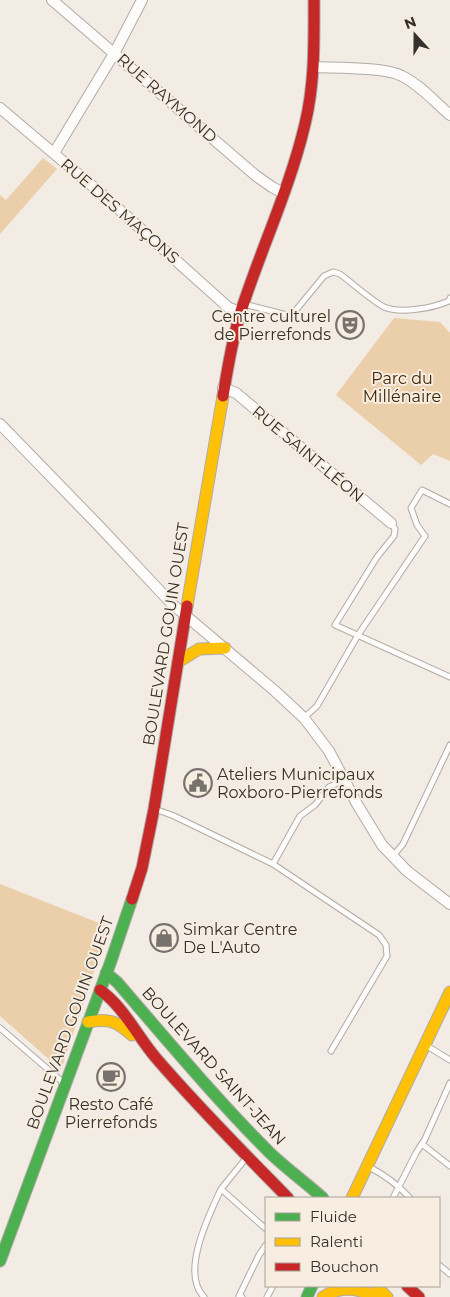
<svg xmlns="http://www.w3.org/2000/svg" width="450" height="1297" font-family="Montserrat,sans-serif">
<rect width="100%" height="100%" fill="#f2ece5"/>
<path fill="#ebceaa" d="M43,158L57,169L0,234V195L6,200Z
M394,318L440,322L450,333V461L433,454L421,465L336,395Z
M0,884L109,927L61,1070L0,1016Z"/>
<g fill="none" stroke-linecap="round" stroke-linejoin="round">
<defs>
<path id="lane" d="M244,304L291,316L324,276L333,272L340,274C352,283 372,301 384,307C400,314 433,308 449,301L450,298
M391,523L395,529L394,536L377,557L335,625L450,677
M304,718L317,706L358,635L425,536L417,525L411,508L422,490L450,504
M155,809L174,816L273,864L379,935L386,945L387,956L331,1051
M393,856L403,844L450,745
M273,864L300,816L315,805L329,787L344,780
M0,1028L65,1084
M427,1046L450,1060
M422,1144L450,1166
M247,1157L221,1189L266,1229
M369,1167C385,1175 398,1185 410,1198
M393,1198L416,1153L425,1139L450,1083
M439,1265L450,1274
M204,1297C180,1273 209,1215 221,1189
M242,1297L239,1296L259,1255L266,1245
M267,1297L273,1286"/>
<path id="street" d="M52,0L255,175L272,187L283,193
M314,67C335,68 386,67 402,76C420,85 435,102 450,115
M0,108L103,195L229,308L241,312
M54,153L115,52L142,0
M223,388L236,393L391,523
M0,424L100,527L172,604L275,691L304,718L329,751L357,804L382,845L407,871L450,904"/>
<path id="fast" d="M106,973L117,982C167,1040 216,1099 270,1153C287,1169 306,1183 323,1198
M0,1261L111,961L132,899
M307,1297L312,1286"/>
<path id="slow" d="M187,606L223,396
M178,662L199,649L225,648
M88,1022C109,1018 116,1021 132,1035
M352,1198L450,992
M376,1286L387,1297
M323,1297C340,1286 357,1287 375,1297"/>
<path id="jam" d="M223,396C228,367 232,339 241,311C261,249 290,188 305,124C315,83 314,42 314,0
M132,899L142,868L154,809L187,606
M100,990C124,1007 137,1036 156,1058C198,1107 243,1152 288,1198
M407,1286L419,1297"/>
</defs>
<use href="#lane" stroke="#b0aba6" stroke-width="7"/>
<use href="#street" stroke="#b0aba6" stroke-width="12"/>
<use href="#fast" stroke="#b0aba6" stroke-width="13"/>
<use href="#slow" stroke="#b0aba6" stroke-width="13"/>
<use href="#jam" stroke="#b0aba6" stroke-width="13"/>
<use href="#lane" stroke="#fdfcfb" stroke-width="5"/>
<use href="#street" stroke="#fdfcfb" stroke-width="10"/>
<use href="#fast" stroke="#4caf50" stroke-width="11"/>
<use href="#slow" stroke="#ffc107" stroke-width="11"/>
<use href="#jam" stroke="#c62828" stroke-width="11"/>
</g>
<defs>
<symbol id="theatre-ring" viewBox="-11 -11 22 22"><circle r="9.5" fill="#f7ede0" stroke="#77726d" stroke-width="1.5"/><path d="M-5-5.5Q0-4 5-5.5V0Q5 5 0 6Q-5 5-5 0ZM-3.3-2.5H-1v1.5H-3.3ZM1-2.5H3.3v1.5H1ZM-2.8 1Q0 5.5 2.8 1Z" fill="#77726d"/></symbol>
<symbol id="civic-ring" viewBox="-11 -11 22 22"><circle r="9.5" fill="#f7ede0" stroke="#77726d" stroke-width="1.5"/><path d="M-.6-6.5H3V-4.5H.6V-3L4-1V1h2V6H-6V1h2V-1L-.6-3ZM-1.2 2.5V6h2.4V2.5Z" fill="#77726d"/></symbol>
<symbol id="shop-ring" viewBox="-11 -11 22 22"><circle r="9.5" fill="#f7ede0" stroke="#77726d" stroke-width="1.5"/><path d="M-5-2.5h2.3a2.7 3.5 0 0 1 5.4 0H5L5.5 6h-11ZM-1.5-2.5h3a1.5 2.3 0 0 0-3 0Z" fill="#77726d"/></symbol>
<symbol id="cafe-ring" viewBox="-11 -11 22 22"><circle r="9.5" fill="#f7ede0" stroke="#77726d" stroke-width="1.5"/><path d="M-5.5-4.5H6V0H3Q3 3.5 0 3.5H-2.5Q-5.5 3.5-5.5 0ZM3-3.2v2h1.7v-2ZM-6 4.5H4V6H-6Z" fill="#77726d"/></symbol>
</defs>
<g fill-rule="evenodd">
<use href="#theatre-ring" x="334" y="309" width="32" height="32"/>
<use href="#civic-ring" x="182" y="767" width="32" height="32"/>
<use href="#shop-ring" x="148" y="922" width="32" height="32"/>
<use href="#cafe-ring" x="95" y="1061" width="32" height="32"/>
</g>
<g text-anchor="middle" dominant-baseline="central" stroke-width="4" stroke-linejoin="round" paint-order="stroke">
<g font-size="16" fill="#35312c" stroke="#f7ede0">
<text transform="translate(167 98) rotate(41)">RUE RAYMOND</text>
<text transform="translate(120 211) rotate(41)">RUE DES MAÇONS</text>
<text transform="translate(308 454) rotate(40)">RUE SAINT-LÉON</text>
<text transform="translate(166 634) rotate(-81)">BOULEVARD GOUIN OUEST</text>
<text transform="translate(70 1023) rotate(-70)">BOULEVARD GOUIN OUEST</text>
<text transform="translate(214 1066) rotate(48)">BOULEVARD SAINT-JEAN</text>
</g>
<g font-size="16" fill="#35312c" stroke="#f7ede0" text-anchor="start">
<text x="331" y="316" text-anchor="end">Centre culturel<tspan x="331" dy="18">de Pierrefonds</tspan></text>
<text x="217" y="774">Ateliers Municipaux<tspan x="217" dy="18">Roxboro-Pierrefonds</tspan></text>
<text x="183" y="929">Simkar Centre<tspan x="183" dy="18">De L'Auto</tspan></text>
<text x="111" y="1104" text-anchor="middle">Resto Café<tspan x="111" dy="18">Pierrefonds</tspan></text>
</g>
<g font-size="16" fill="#3f2806" stroke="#f7ede0">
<text x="402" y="378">Parc du<tspan x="402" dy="18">Millénaire</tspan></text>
</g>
</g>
<rect x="265" y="1197" width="175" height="90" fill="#f7ede0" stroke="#a9a298"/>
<rect x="275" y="1213" width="25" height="8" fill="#4caf50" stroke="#a9a298"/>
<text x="310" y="1222" font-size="15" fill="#35312c">Fluide</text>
<rect x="275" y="1238" width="25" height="8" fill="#ffc107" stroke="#a9a298"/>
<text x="310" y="1247" font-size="15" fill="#35312c">Ralenti</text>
<rect x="275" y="1263" width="25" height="8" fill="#c62828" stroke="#a9a298"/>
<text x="310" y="1272" font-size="15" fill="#35312c">Bouchon</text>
<g transform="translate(415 35) rotate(339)" stroke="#f7ede0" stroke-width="4" paint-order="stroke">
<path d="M0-4L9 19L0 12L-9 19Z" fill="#35312c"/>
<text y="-8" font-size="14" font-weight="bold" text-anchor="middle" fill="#35312c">N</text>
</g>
</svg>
